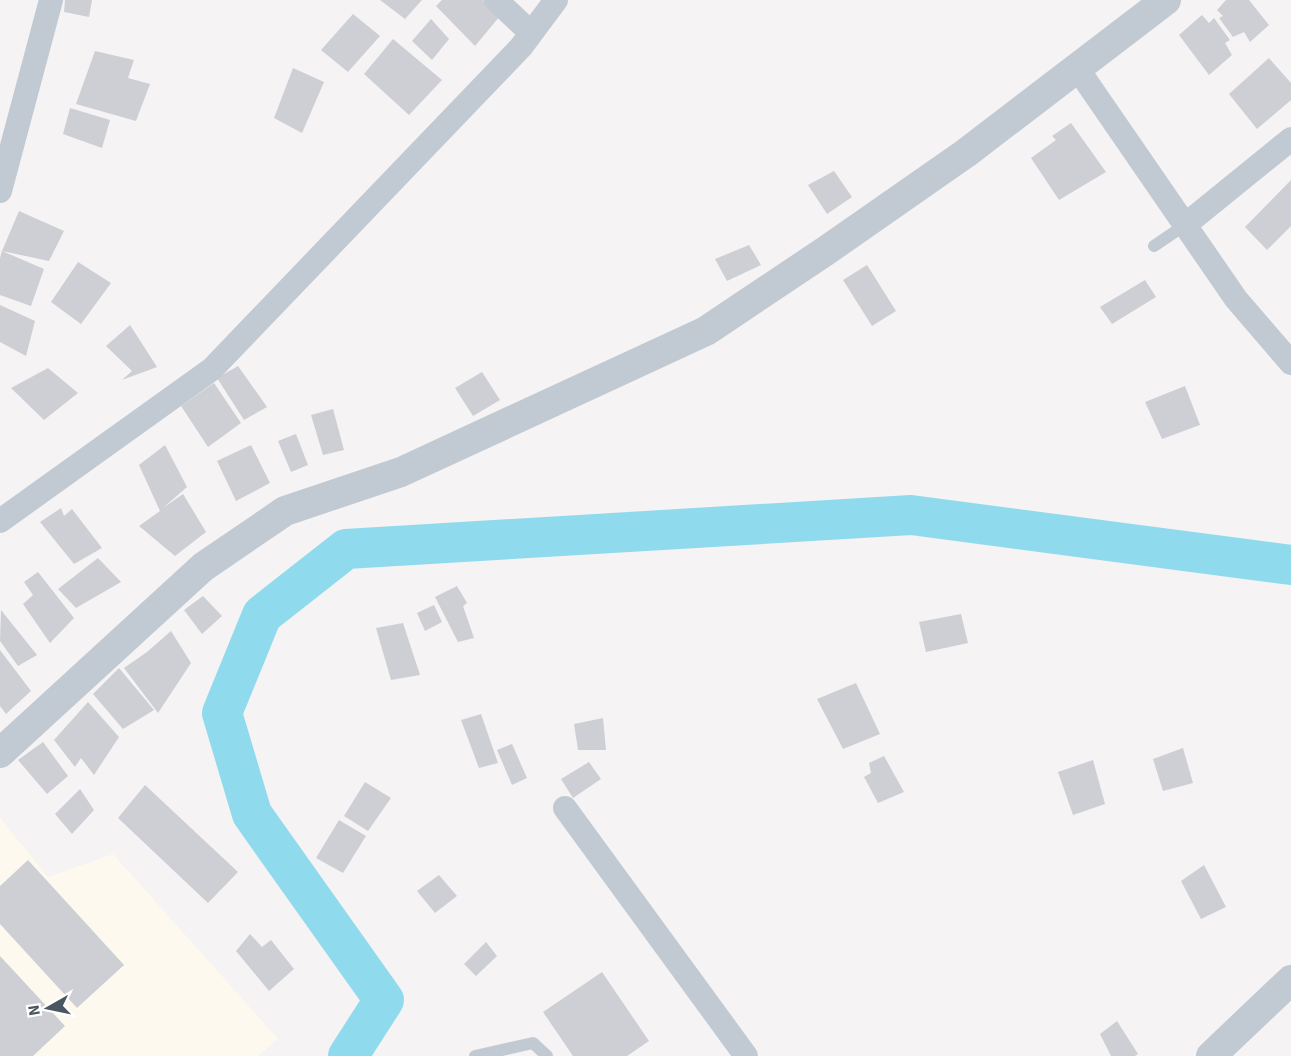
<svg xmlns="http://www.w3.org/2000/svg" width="1291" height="1056" font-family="'Source Sans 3',sans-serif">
<rect width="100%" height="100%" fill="#f5f3f3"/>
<path fill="#fdf9ef" d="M0,818L48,877L113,854L278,1039L258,1056H0Z"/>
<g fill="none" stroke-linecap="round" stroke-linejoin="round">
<path stroke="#90daee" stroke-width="40" d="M348,1056L384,1000L252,814L222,713L262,615L346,549L911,515L1291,565"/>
</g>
<path fill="#cdcfd5" d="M65,0H92L89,17L64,12Z
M380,0H422L405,19Z
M442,0H483L500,16L475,46L436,6Z
M1226,0H1249L1269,25L1250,42L1244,32L1233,37L1219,18L1223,16L1217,10Z
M353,14L380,36L348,72L321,50Z
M1202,15L1209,23L1214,18L1230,40L1225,43L1232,55L1209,75L1179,35Z
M431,19L449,39L432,60L412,41Z
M393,39L442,80L409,115L364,74Z
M95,51L134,60L128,78L150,84L136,121L76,104Z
M1269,58L1291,83V100L1257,129L1229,94Z
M293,68L324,82L302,133L274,118Z
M70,108L110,120L102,148L63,134Z
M1071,123L1106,172L1059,200L1031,158L1056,140L1052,136Z
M834,171L852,197L827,214L808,185Z
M1291,180V226L1267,250L1245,227Z
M19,211L64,231L49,261L2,251L44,269L31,306L0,295V258L2,251Z
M749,245L761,265L727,281L715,259Z
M78,262L111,283L81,324L51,302Z
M867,265L896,311L872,326L843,280Z
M1145,280L1156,297L1112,324L1100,307Z
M0,305L35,321L26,356L0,342Z
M130,325L157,367L122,380L132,371L106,346Z
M238,366L267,407L244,420L217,378Z
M48,368L78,393L44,420L11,388Z
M482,372L500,400L473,416L455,388Z
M214,383L241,423L208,447L181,406Z
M1185,386L1200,425L1162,439L1145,402Z
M333,409L344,450L323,455L311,415Z
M296,434L308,465L291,472L278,441Z
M165,445L187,487L163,508L183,494L206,532L175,556L139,526L160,511L139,465Z
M251,445L270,483L236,501L217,461Z
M61,508L64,516L72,509L102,548L74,564L40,522Z
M98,558L121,582L76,608L58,589Z
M38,572L74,618L50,643L23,604L33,595L24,582Z
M457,586L467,603L463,606L474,638L458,642L435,597Z
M203,596L222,616L202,634L184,610Z
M434,605L442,622L425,631L417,613Z
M1,610L37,655L18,666L0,641Z
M961,614L968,643L926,652L919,622Z
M403,623L420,675L391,680L376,628Z
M171,631L191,663L158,713L124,668L147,652Z
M0,650L31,691L6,714L0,706Z
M119,668L154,710L123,729L93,694Z
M856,683L880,734L843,749L817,699Z
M88,702L119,737L94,775L81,758L75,767L54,740Z
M481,714L498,763L479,768L461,720Z
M603,718L606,750H578L574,724Z
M43,742L68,776L47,794L18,760Z
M512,744L527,778L512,785L497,750Z
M1183,748L1193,783L1163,791L1153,759Z
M884,756L904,792L878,803L864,777L871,773L869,763Z
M1093,760L1105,804L1073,815L1058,772Z
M589,762L601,779L573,798L561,779Z
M365,782L391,798L368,831L344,816Z
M145,785L238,872L208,903L118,818Z
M80,789L94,810L72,834L55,814Z
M339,820L366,836L343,873L316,858Z
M28,860L124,965L77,1008L0,924V886Z
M1204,865L1226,907L1201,919L1181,881Z
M439,875L457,896L435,913L417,891Z
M250,934L262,947L271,940L294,969L269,991L236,951Z
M486,942L497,956L476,976L464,964Z
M0,956L65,1026L33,1056H0Z
M602,972L649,1041L627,1056H573L543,1012Z
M1117,1021L1138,1054L1135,1056H1111L1100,1034Z"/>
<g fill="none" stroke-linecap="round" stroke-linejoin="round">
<path stroke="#c1cad2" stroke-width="12" d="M1154,246L1185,225
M475,1056L533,1043L547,1056"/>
<path stroke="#c1cad2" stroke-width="24" d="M496,0L531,33
M1077,68L1236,299L1291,363
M0,191L51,0
M1185,225L1291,139
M0,521L212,369L521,47L556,0
M565,808L746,1056"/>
<path stroke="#c1cad2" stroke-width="30" d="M0,753L203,567L285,511L401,472L706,331L827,250L966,153L1166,0
M1211,1056L1291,980"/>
</g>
<g transform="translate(48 1008) rotate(261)" stroke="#ffffff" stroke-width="4.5" paint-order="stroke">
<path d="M0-4.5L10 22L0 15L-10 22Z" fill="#4a5661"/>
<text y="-9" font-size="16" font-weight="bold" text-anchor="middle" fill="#4a5661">N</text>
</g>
</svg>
